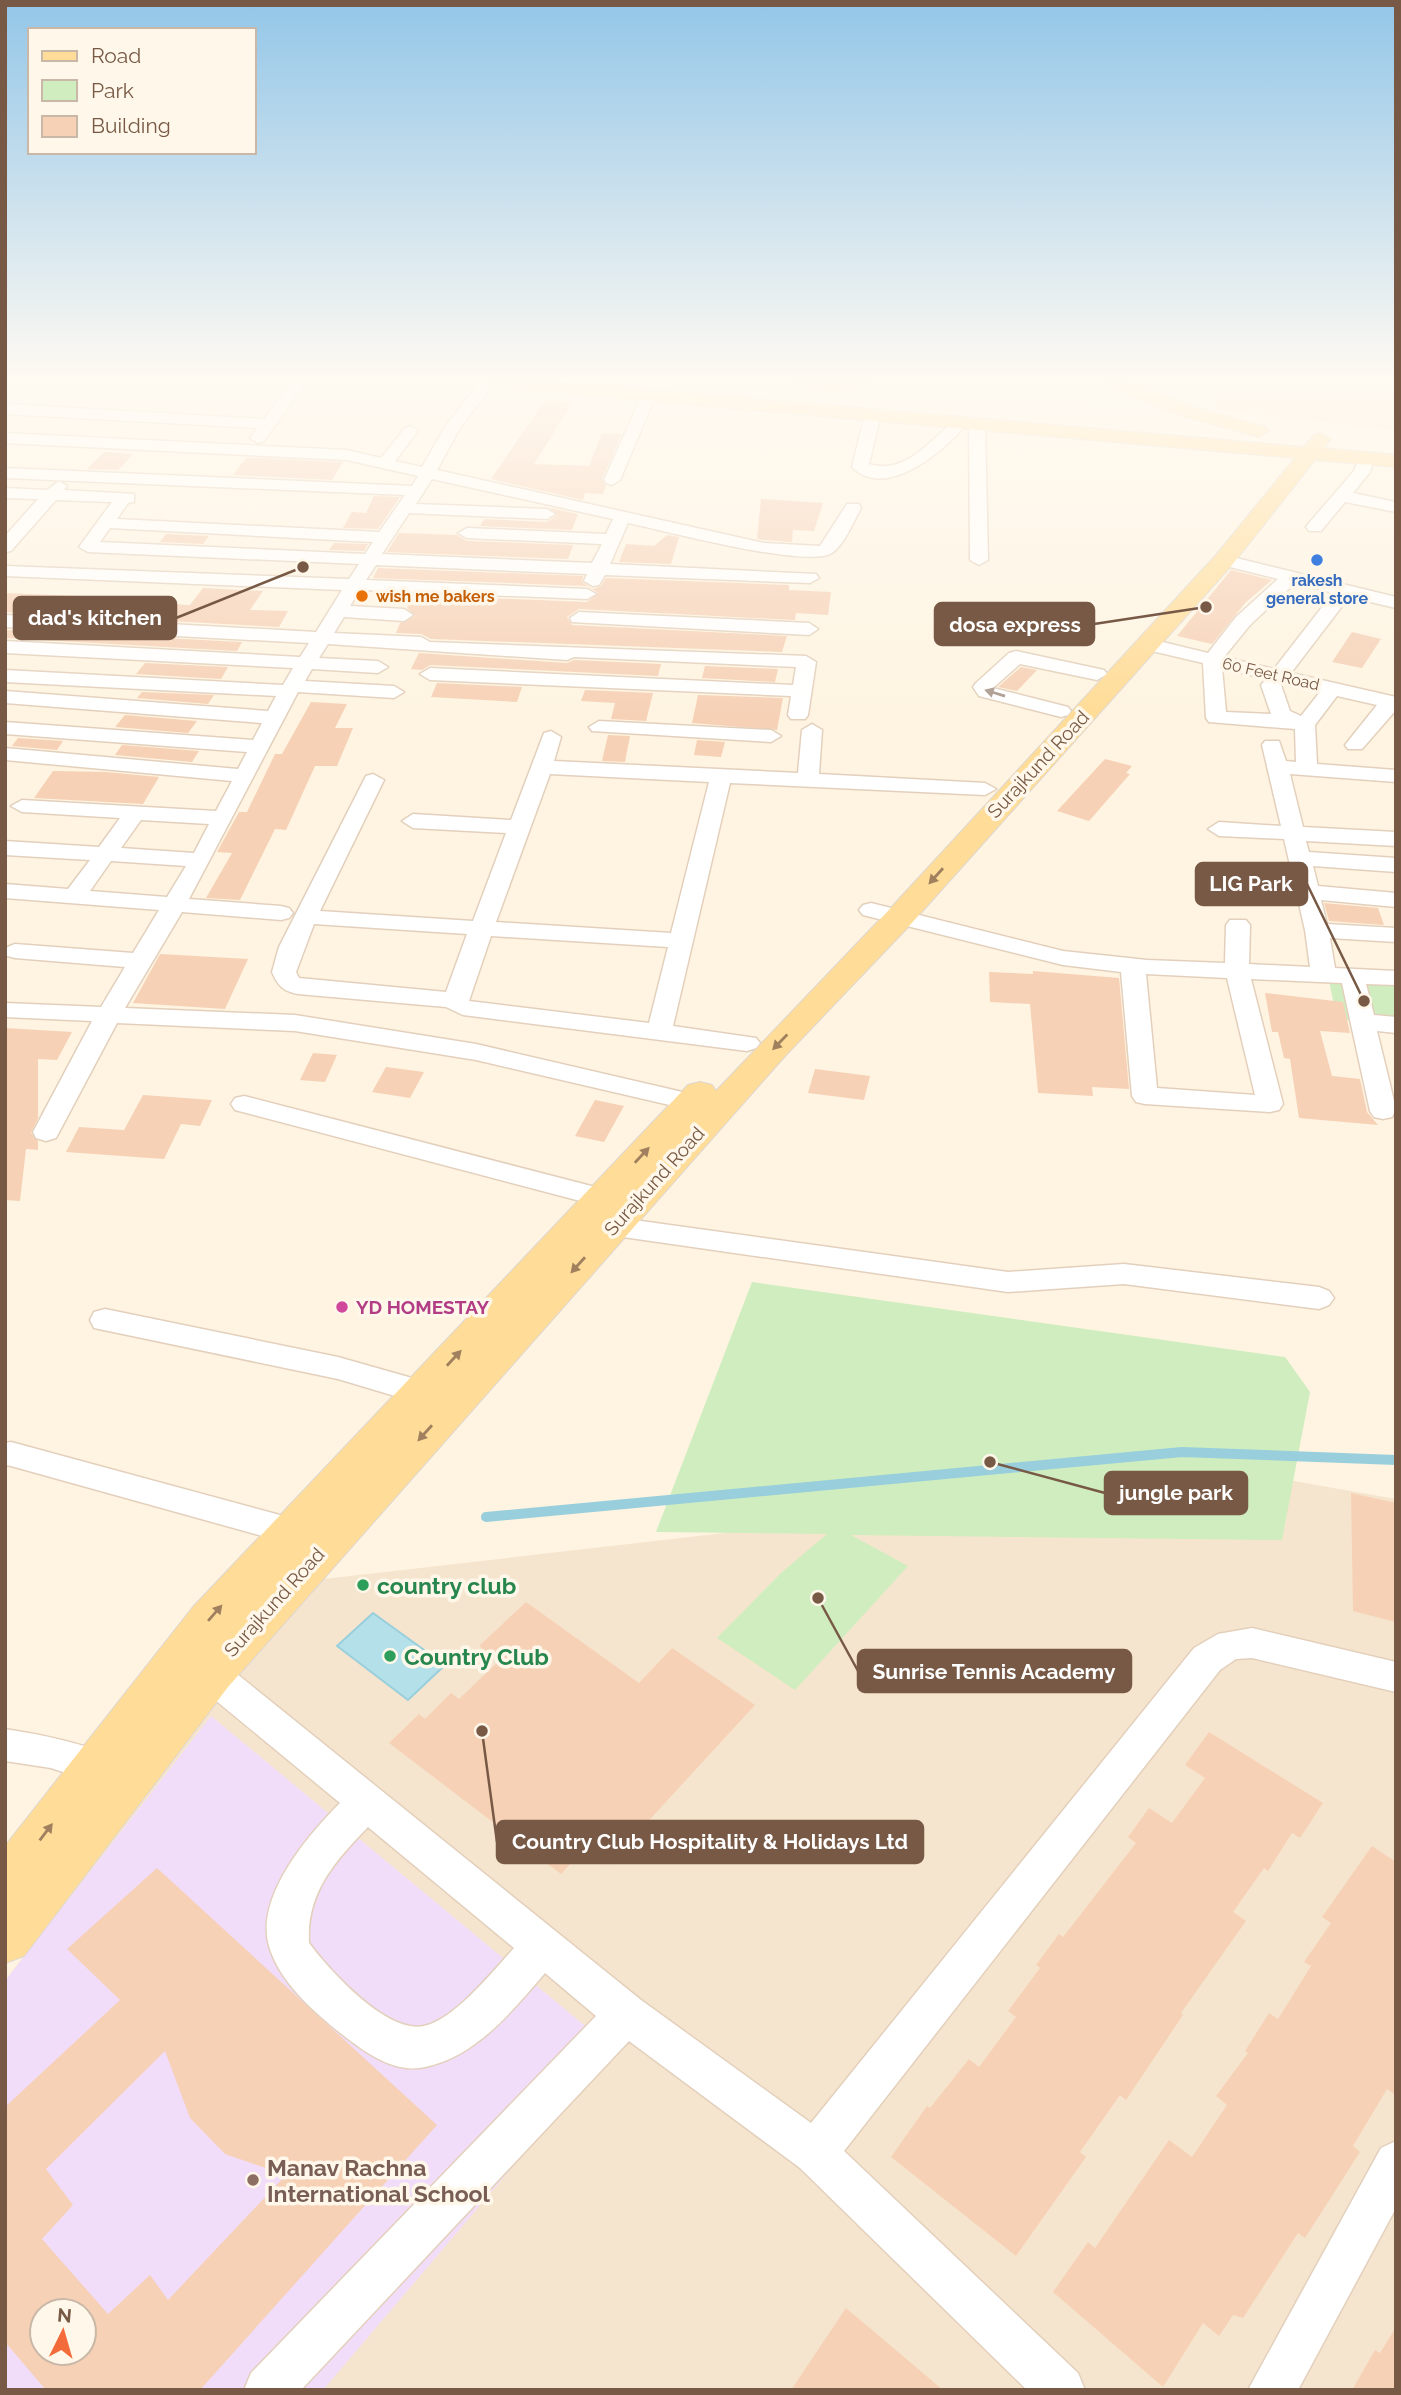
<svg xmlns="http://www.w3.org/2000/svg" width="1401" height="2395" font-family="Raleway,sans-serif">
<rect width="100%" height="100%" fill="#fef4e1"/>
<path fill="#f6e5ce" fill-rule="evenodd" d="M1212,381H1396V430L1214,410V381Z
M1249,1473L1396,1499V2390H5V1981L306,1581ZM42,2311H84V2353H42Z"/>
<path fill="#ece4dc" d="M854,381H1214V410Z"/>
<path fill="#f1ddfa" fill-rule="evenodd" d="M211,1716L613,2049L323,2390H5V1981ZM42,2311H84V2353H42Z"/>
<path fill="#cfedbe" d="M1328,976L1396,982V1024L1337,1019Z
M752,1282L1285,1357L1310,1392L1282,1540L851,1535L908,1566L795,1690L717,1638L781,1573L827,1534L656,1532Z"/>
<path fill="#b4e0e9" stroke="#99cfdc" stroke-width="2" d="M373,1613L445,1665L408,1700L337,1646Z"/>
<g fill="none" stroke-linecap="round" stroke-linejoin="round">
<path stroke="#99cfdc" stroke-width="10" d="M486,1517L1182,1452L1396,1460"/>
</g>
<path fill="#f6d1b6" fill-rule="evenodd" d="M545,400L573,402L534,464L589,466L602,433L622,434L602,479L606,486L603,494L585,493L583,500L491,479Z
M104,452L133,454L118,470L87,469Z
M246,458H261L343,462L332,480L233,475Z
M374,496L400,497L378,529L343,528L352,512L366,513Z
M761,499L823,503L814,531L793,530L792,542L764,540L757,539Z
M550,508L578,514L572,530L480,526L484,519L547,522L557,515Z
M399,533L457,535L467,541L573,545L568,559L387,552Z
M166,534L209,536L203,544L160,542Z
M667,535L679,537L671,564L619,562L626,544L654,546Z
M334,543L368,544L364,551L329,550Z
M378,568L583,576L582,582L593,589L601,586L606,578L789,585V590L831,592L828,615L796,613L795,620L579,609L567,617L572,625L787,636L782,652L431,639L421,634L396,633L400,623L415,616L407,608L414,595L587,602L598,593L587,586L373,578Z
M1231,570L1272,580L1246,602L1212,644L1177,636Z
M203,588L263,591L250,610L288,611L279,627L5,612V593L102,597L99,601L190,605Z
M5,630L242,642L237,651L5,638Z
M1352,632L1381,639L1362,668L1332,662Z
M419,653L567,663L574,660L661,664L658,676L430,665L422,670L411,669Z
M145,663L228,667L221,679L136,674Z
M705,666L778,669L775,682L702,678Z
M1021,667L1037,670L1017,691L998,687Z
M437,683L522,687L517,702L431,697Z
M585,690L653,693L646,721L611,719L615,703L581,701Z
M142,692L214,695L208,704L137,698Z
M698,695L783,698L777,730L692,723Z
M311,702L347,704L335,728H353L337,766H315L286,830L275,829L240,900L206,898L232,853L217,852L239,812H247L275,754H282Z
M125,715L197,721L188,733L115,727Z
M608,735L630,736L625,762L602,761Z
M18,738L63,741L57,750L12,746Z
M697,740L725,742L721,757L694,755Z
M122,745L199,751L192,762L115,755Z
M1105,759L1132,766L1126,773L1130,774L1089,821L1057,811Z
M53,771L105,772L159,777L143,804L34,798Z
M1324,903L1378,908L1384,925L1329,921Z
M160,954L248,959L225,1009L133,1003Z
M1033,971L1119,978L1129,1089L1092,1087L1093,1096L1038,1093L1030,1004L990,1002L989,972L1033,974Z
M1265,993L1343,1002L1350,1033L1320,1031L1332,1076L1360,1079L1367,1112L1378,1125L1299,1118L1290,1059L1284,1058L1278,1032H1272Z
M5,1028L72,1032L57,1060L38,1059V1118L31,1133L38,1141V1150L26,1149L20,1201L5,1200Z
M313,1053L337,1055L325,1082L300,1080Z
M386,1067L424,1072L410,1098L372,1092Z
M815,1069L870,1076L864,1100L808,1093Z
M143,1095L212,1100L200,1126L181,1124L164,1159L66,1152L79,1127L124,1130Z
M595,1100L624,1106L604,1142L575,1136Z
M1351,1493L1396,1503V1622L1353,1611Z
M526,1602L639,1683L672,1648L755,1705L608,1865L585,1848L561,1874L389,1743L419,1714L425,1719L451,1693L459,1699L499,1661L479,1646Z
M1209,1732L1323,1803L1300,1838L1292,1833L1268,1871L1264,1868L1233,1912L1246,1921L1181,2013L1183,2015L1126,2100L1120,2095L1080,2152L1086,2157L1016,2256L891,2157L927,2106L930,2108L969,2059L979,2067L1016,2017L1008,2011L1040,1968L1036,1965L1059,1934L1063,1937L1136,1843L1128,1837L1149,1808L1172,1823L1205,1778L1185,1765Z
M1372,1846L1396,1862V2095L1387,2089L1353,2146L1360,2152L1305,2238L1298,2233L1243,2318L1233,2315L1219,2336L1203,2323L1163,2387L1053,2292L1088,2242L1095,2248L1169,2140L1192,2157L1227,2105L1216,2096L1248,2053L1245,2051L1269,2013L1278,2019L1311,1966L1304,1962L1331,1923L1322,1917Z
M157,1868L437,2125L200,2390H46L5,2342V2107L120,2000L67,1949ZM165,2051L190,2118L225,2154L286,2175L168,2300L150,2275L108,2314L42,2239L73,2205L46,2169ZM42,2311H84V2353H42Z
M846,2308L943,2390H791Z
M1396,2327V2390H1352L1375,2350L1380,2353Z"/>
<g fill="none" stroke-linecap="round" stroke-linejoin="round">
<defs>
<path id="minor" d="M293,381H307L264,441L258,443L250,438L257,428L5,414V404L264,419Z
M481,381H495L460,428L437,470L764,543L820,546L847,504H859L861,508C854,521 844,545 832,553C807,569 662,530 628,523L610,564L816,574L819,578L810,583L605,575L599,585L593,586L584,581L587,574L376,565L366,580L587,589L596,594L587,599L360,590L350,606L404,609L413,615L404,621L344,617L334,633L421,637L430,642L806,656L816,662L808,715L805,719H791L788,715L791,696L430,680L420,674L430,668L793,685L796,667L574,657L567,660L328,644L319,658L378,661L388,667L378,673L312,669L305,681L394,686L404,692L394,698L298,692L189,899L281,906L289,908L293,913L289,918L281,920L182,912L125,1008L295,1015L476,1044L691,1094L700,1096L704,1102L700,1108L691,1110L476,1060L295,1031L117,1023L56,1138L46,1141L36,1138L33,1132L92,1021L5,1017V1003L101,1007L125,967L15,958L7,956L5,948L15,944L133,953L159,910L5,898V884L68,889L90,860L5,855V841L99,847L120,818L22,812L11,806L22,800L216,811L232,781L5,760V748L238,769L247,752L5,734V722L253,740L262,723L5,703V691L268,711L276,696L5,682V670L283,685L293,668L5,653V641L300,657L309,643L5,627V615L316,632L342,590L5,576V566L349,579L359,564L88,552L79,547L112,502L56,500L11,551L5,552V536L38,499L5,498V488L47,490L59,481L67,486L64,490L134,494V502L128,503L117,519L379,532L405,495L5,478V468L412,486L418,476L347,460L5,443V433L347,450L381,458L405,428L410,426L418,431L395,461L422,467L445,427ZM432,479L613,519L606,534L467,528L458,533L467,538L602,544L592,563L382,554L409,513L547,519L555,514L547,509L416,504ZM110,528L373,542L365,554L100,542ZM141,820L209,824L194,853L121,848ZM111,861L186,866L167,897L90,891Z
M649,391L656,395L620,480L612,485L606,483L604,480L642,395Z
M873,409L881,414L869,464C905,475 931,441 955,419H965L968,422C947,449 886,502 852,467L865,414Z
M977,418L985,423L988,560L979,565L970,560L969,423Z
M1366,453L1374,458L1370,472L1353,493L1396,502V512L1345,502L1321,531H1309L1306,527L1309,523L1354,471L1360,455Z
M1224,555L1396,597V608L1349,597L1291,673L1396,697V710L1362,749H1348L1345,745L1377,705L1337,696L1315,725L1317,764L1396,770V782L1290,774L1303,827L1396,832V846L1306,841L1309,852L1396,858V872L1313,866L1318,886L1396,893V907L1321,900L1327,924L1396,928V942L1330,938L1335,968L1396,971V985L1366,984L1374,1015L1396,1017V1033L1377,1031L1396,1109L1392,1117L1383,1119L1374,1117L1370,1111L1342,983L1251,979L1283,1104L1279,1110L1270,1112L1145,1104L1136,1102L1132,1096L1121,972L1063,965L863,915L859,910L863,905L871,903L1063,951L1147,960L1225,963L1226,925L1230,920H1246L1250,925L1249,964L1310,967L1305,930L1284,839L1219,836L1208,829L1219,822L1281,826L1262,745L1265,741H1279L1286,761L1296,762L1295,729L1209,722L1206,718L1203,663L1139,648L1137,644L1146,638L1208,653L1236,617L1278,579L1218,564L1215,560ZM1295,583L1333,593L1274,669L1224,657L1250,625ZM1222,668L1266,679L1261,685L1271,714L1226,712ZM1283,683L1320,692L1301,716L1290,711L1281,685ZM1146,974L1227,978L1255,1095L1157,1088Z
M579,612L809,623L818,629L809,635L572,622L570,618Z
M1016,651L1104,670L1107,674L1097,680L1020,664L993,688L1068,707L1071,711L1068,715L1061,717L979,696L973,687L976,683L1009,653Z
M599,721L771,730L781,736L771,742L592,731L589,727Z
M812,724L822,730L819,774L985,783L996,789L985,795L730,783L673,1026L756,1038L760,1043L756,1048L747,1051L463,1015L446,1007L298,994C283,991 278,986 272,972L279,947L366,776L373,774L384,780L320,911L473,921L506,833L413,828L402,821L413,814L511,820L544,733L551,731L561,737L554,761L798,773L802,730ZM550,774L709,782L671,933L496,922ZM314,924L467,934L446,992L299,978L296,972ZM491,936L668,947L649,1023L469,1001Z
M244,1096L603,1189L613,1191L617,1198L613,1205L603,1207L235,1110L231,1104L235,1098Z
M612,1217L1008,1272L1124,1264L1319,1287L1329,1291L1334,1298L1329,1305L1319,1309L1124,1284L1008,1292L602,1234L598,1227L602,1220Z
M105,1309L338,1357L433,1384L438,1392L433,1400L422,1404L338,1379L94,1328L90,1320L94,1312Z
M11,1442L291,1518L303,1522L308,1531L303,1540L291,1544L11,1466L5,1465V1443Z
M1252,1628L1396,1662V1692L1252,1658L1236,1659L1220,1670L844,2151L1078,2373L1085,2390H1027L800,2168L629,2041L301,2390H244L251,2373L596,2016L545,1973C513,2010 476,2057 425,2067C395,2074 366,2053 343,2035C314,2012 280,1983 269,1946C255,1897 308,1835 340,1803L185,1675L180,1664L185,1653L198,1649L211,1653L641,2000L811,2123L1194,1648L1218,1634ZM368,1827L514,1948C493,1971 455,2019 424,2026C387,2034 330,1971 309,1943C306,1893 335,1861 368,1827Z
M5,1729C45,1735 83,1744 121,1758L127,1770L121,1782L108,1787L51,1768L5,1761Z
M1396,2141V2208L1298,2390H1248L1381,2148Z"/>
<path id="major" d="M483,381H555L1304,447L1314,435L1321,433L1331,439L1324,448L1396,455V467L1315,460L1232,565L910,925L785,1056L228,1687L24,1956L5,1963V1846L193,1607L688,1085L700,1082L712,1085L716,1091L888,911L1216,555L1295,458L492,387Z
M789,381H878L875,385C858,390 801,395 789,381Z
M1102,381H1129L1197,408L1266,427L1269,431L1259,437L1183,416L1105,385Z"/>
</defs>
<use href="#minor" stroke="#e3d0bc" stroke-width="3"/>
<use href="#major" stroke="#ded7d2" stroke-width="2"/>
<use href="#minor" fill="#fff" fill-rule="evenodd"/>
<use href="#major" fill="#ffdc97" fill-rule="evenodd"/>
</g>
<defs><path id="oneway-solid" d="M-6-.8H1V-3.2L6.5 0L1 3.2V.8H-6Z" transform="scale(1.75)"/></defs>
<use fill="#ad9b8f" href="#oneway-solid" transform="translate(995 693) rotate(-163)"/>
<g fill="#a0805e">
<use href="#oneway-solid" transform="translate(936 876) rotate(132)"/>
<use href="#oneway-solid" transform="translate(780 1042) rotate(134)"/>
<use href="#oneway-solid" transform="translate(642 1155) rotate(-47)"/>
<use href="#oneway-solid" transform="translate(578 1265) rotate(132)"/>
<use href="#oneway-solid" transform="translate(454 1358) rotate(-47)"/>
<use href="#oneway-solid" transform="translate(425 1433) rotate(132)"/>
<use href="#oneway-solid" transform="translate(215 1613) rotate(-49)"/>
<use href="#oneway-solid" transform="translate(46 1832) rotate(-53)"/>
</g>
<linearGradient id="sky" x2="0" y2="1"><stop stop-color="#93c6e8"/><stop offset="0.53" stop-color="#fffaf2"/><stop offset="1" stop-color="#fffaf2" stop-opacity="0"/></linearGradient>
<rect width="1401" height="716" fill="url(#sky)"/>
<circle fill="#3f7fe0" stroke="#fff7e9" stroke-width="2.5" cx="1317" cy="560" r="7"/>
<circle fill="#e8710a" stroke="#fff7e9" stroke-width="2.5" cx="362" cy="596" r="7"/>
<circle fill="#d1479c" stroke="#fff7e9" stroke-width="2.5" cx="342" cy="1307" r="7"/>
<g fill="#2e9e5b" stroke="#fff7e9" stroke-width="2.5">
<circle cx="363" cy="1585" r="7"/>
<circle cx="390" cy="1656" r="7"/>
</g>
<circle fill="#8d6e63" stroke="#fff7e9" stroke-width="2.5" cx="253" cy="2180" r="7"/>
<g text-anchor="middle" dominant-baseline="central" stroke-width="7" stroke-linejoin="round" paint-order="stroke">
<g font-size="16" font-weight="bold" fill="#366cbe" stroke="#fff7e9">
<text x="1317" y="580">rakesh<tspan x="1317" dy="18">general store</tspan></text>
</g>
<g font-size="16" font-weight="bold" fill="#c56008" stroke="#fff7e9" text-anchor="start">
<text x="376" y="596">wish me bakers</text>
</g>
<g font-size="16" fill="#775945" stroke="#fff7e9">
<text transform="translate(1271 674) rotate(13)">60 Feet Road</text>
</g>
<g font-size="19" fill="#775945" stroke="#fff7e9">
<text transform="translate(1038 764) rotate(-47)">Surajkund Road</text>
<text transform="translate(654 1181) rotate(-48)">Surajkund Road</text>
<text transform="translate(274 1602) rotate(-48)">Surajkund Road</text>
</g>
<g font-size="19" font-weight="bold" fill="#b23c85" stroke="#fff7e9" text-anchor="start">
<text x="356" y="1307">YD HOMESTAY</text>
</g>
<g font-size="23" font-weight="bold" fill="#27864d" stroke="#fff7e9" text-anchor="start">
<text x="377" y="1585">country club</text>
<text x="404" y="1656">Country Club</text>
</g>
<g font-size="23" font-weight="bold" fill="#785e54" stroke="#fff7e9" text-anchor="start">
<text x="267" y="2167">Manav Rachna<tspan x="267" dy="26">International School</tspan></text>
</g>
</g>
<path fill="none" stroke="#775945" stroke-width="2.5" d="M303 567L176 618M1206 607L1094 624M1364 1001L1307 884M990 1462L1105 1493M818 1598L858 1671M482 1731L497 1842"/>
<g fill="#775945" stroke="#fff7e9" stroke-width="2.5">
<circle cx="303" cy="567" r="7"/>
<circle cx="1206" cy="607" r="7"/>
<circle cx="1364" cy="1001" r="7"/>
<circle cx="990" cy="1462" r="7"/>
<circle cx="818" cy="1598" r="7"/>
<circle cx="482" cy="1731" r="7"/>
</g>
<g fill="#775945" stroke="#775945" stroke-width="2.5">
<rect x="14" y="597" width="162" height="42" rx="7"/>
<rect x="935" y="603" width="159" height="42" rx="7"/>
<rect x="1196" y="863" width="111" height="42" rx="7"/>
<rect x="1105" y="1472" width="142" height="42" rx="7"/>
<rect x="858" y="1650" width="273" height="42" rx="7"/>
<rect x="497" y="1821" width="426" height="42" rx="7"/>
</g>
<g font-size="21" text-anchor="middle" font-weight="bold" fill="#fff">
<text x="95" y="625">dad's kitchen</text>
<text x="1015" y="632">dosa express</text>
<text x="1251" y="891">LIG Park</text>
<text x="1176" y="1500">jungle park</text>
<text x="994" y="1679">Sunrise Tennis Academy</text>
<text x="710" y="1849">Country Club Hospitality &amp; Holidays Ltd</text>
</g>
<rect width="1401" height="2395" fill="none" stroke="#775945" stroke-width="14"/>
<rect x="28" y="28" width="228" height="126" fill="#fff7e9" stroke="#c9b8a7" stroke-width="2"/>
<rect x="42" y="51" width="35" height="10" fill="#ffdc97" stroke="#c9b8a7" stroke-width="2"/>
<text x="91" y="63" font-size="21" fill="#775945">Road</text>
<rect x="42" y="80" width="35" height="21" fill="#cfedbe" stroke="#c9b8a7" stroke-width="2"/>
<text x="91" y="98" font-size="21" fill="#775945">Park</text>
<rect x="42" y="116" width="35" height="21" fill="#f6d1b6" stroke="#c9b8a7" stroke-width="2"/>
<text x="91" y="133" font-size="21" fill="#775945">Building</text>
<g transform="translate(63 2332) rotate(5)"><circle r="33" fill="#fff7e9" stroke="#c9b8a7" stroke-width="2"/>
<path d="M0-5L12 26L0 18L-12 26Z" fill="#f36a3b"/>
<text y="-10" font-size="19" font-weight="bold" text-anchor="middle" fill="#775945">N</text>
</g>
</svg>
